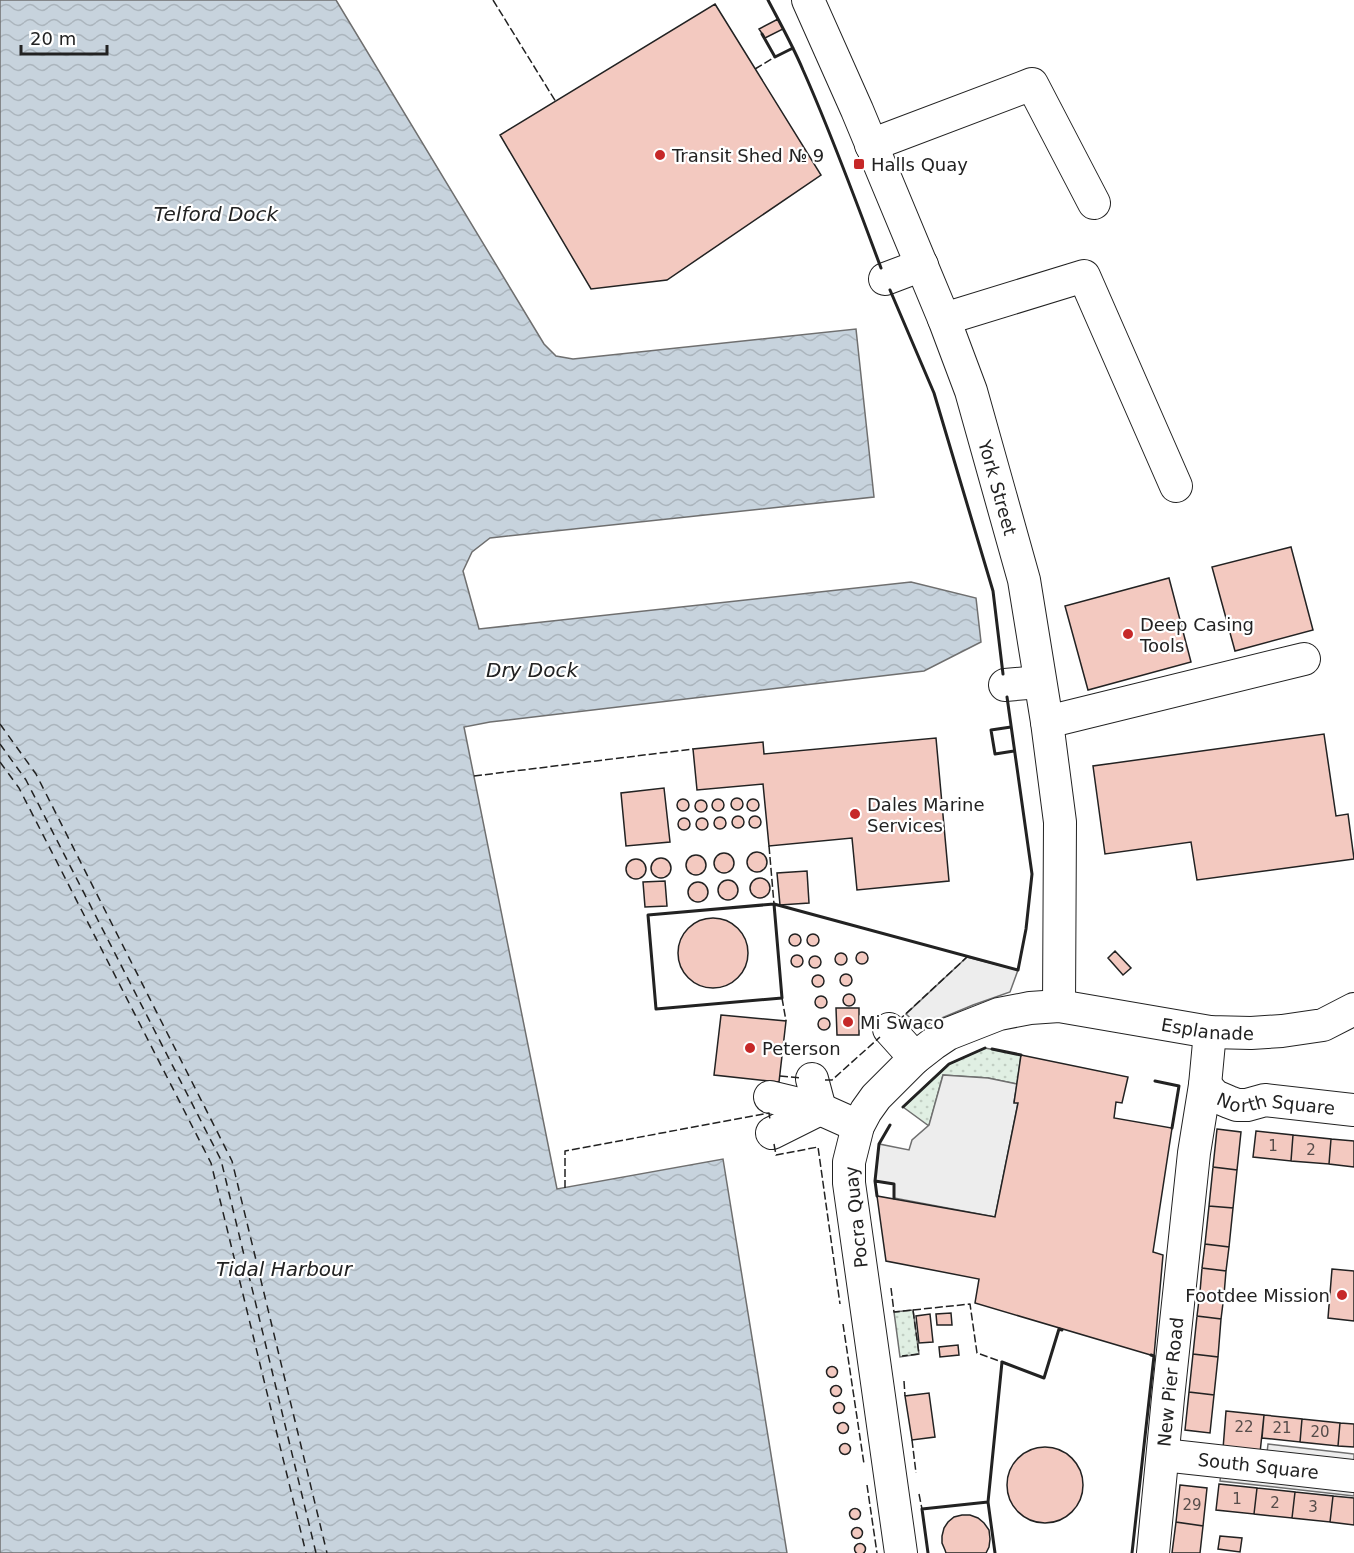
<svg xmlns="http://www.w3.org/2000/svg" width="1354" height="1553" font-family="'DejaVu Sans',sans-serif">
<defs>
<pattern id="grass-dots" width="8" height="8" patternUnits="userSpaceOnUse" patternTransform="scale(1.5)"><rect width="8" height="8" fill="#e0efe3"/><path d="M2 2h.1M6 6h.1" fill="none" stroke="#c0cdc2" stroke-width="1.8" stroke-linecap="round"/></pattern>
<pattern id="water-waves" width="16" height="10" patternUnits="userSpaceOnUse" patternTransform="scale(1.5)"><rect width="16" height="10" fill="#c7d3dd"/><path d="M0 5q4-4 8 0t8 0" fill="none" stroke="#abb5bd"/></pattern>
</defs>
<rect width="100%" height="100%" fill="#fff"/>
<path fill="url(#grass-dots)" stroke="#6f6f6f" stroke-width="1.5" d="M985,1048L1021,1055L1017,1084L988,1078L943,1075L929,1126L903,1107L949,1064Z
M913,1310L919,1354L900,1357L894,1312Z"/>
<path fill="#ededed" stroke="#6f6f6f" stroke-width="1.5" d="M967,957L1018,970L1010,992L973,1005L920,1027L906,1014Z
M943,1075L988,1078L1017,1084L1014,1102L1018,1103L995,1217L894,1198V1184L875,1181L879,1144L909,1150L912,1140L929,1125Z
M1268,1444L1354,1454V1496L1220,1481L1223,1457L1266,1462Z"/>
<path fill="url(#water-waves)" stroke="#6f6f6f" stroke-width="1.5" d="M0,0H336L544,344L556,356L573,359L856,329L874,497L490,538L472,552L463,571L479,629L911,582L976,598L981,642L924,671L490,722L464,727L557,1189L723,1159L787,1553H0Z"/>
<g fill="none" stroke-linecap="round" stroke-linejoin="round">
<path stroke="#222" stroke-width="1.5" stroke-dasharray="8 6" stroke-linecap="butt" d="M0,724L36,774L232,1161L327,1553
M0,744L26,780L221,1160L316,1553
M0,762L19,788L211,1163L306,1553"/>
</g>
<path fill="#f3c9c0" stroke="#222" stroke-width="1.5" d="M715,4L821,175L667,280L591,289L500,135Z
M778,19L783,29L765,38L759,29Z
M1291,547L1313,630L1235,651L1212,567Z
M1169,578L1191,662L1088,690L1065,606Z
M1324,734L1336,816L1348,814L1354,859L1197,880L1191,842L1105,854L1093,766Z
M936,738L949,881L857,890L852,838L769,846L763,784L697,790L693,749L763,742L764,754Z
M664,788L670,842L626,846L621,793Z
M731 804a6 6 0 1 1 12 0a6 6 0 1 1-12 0Z
M747 805a6 6 0 1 1 12 0a6 6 0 1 1-12 0Z
M677 805a6 6 0 1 1 12 0a6 6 0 1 1-12 0Z
M712 805a6 6 0 1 1 12 0a6 6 0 1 1-12 0Z
M695 806a6 6 0 1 1 12 0a6 6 0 1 1-12 0Z
M749 822a6 6 0 1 1 12 0a6 6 0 1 1-12 0Z
M732 822a6 6 0 1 1 12 0a6 6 0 1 1-12 0Z
M714 823a6 6 0 1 1 12 0a6 6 0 1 1-12 0Z
M696 824a6 6 0 1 1 12 0a6 6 0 1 1-12 0Z
M678 824a6 6 0 1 1 12 0a6 6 0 1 1-12 0Z
M747 862a10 10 0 1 1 20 0a10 10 0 1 1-20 0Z
M714 863a10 10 0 1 1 20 0a10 10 0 1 1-20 0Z
M686 865a10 10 0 1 1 20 0a10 10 0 1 1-20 0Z
M651 868a10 10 0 1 1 20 0a10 10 0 1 1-20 0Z
M626 869a10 10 0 1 1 20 0a10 10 0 1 1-20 0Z
M807,871L809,903L780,905L777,873Z
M750 888a10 10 0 1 1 20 0a10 10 0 1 1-20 0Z
M718 890a10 10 0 1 1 20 0a10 10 0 1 1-20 0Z
M665,881L667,906L645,907L643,882Z
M688 892a10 10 0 1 1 20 0a10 10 0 1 1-20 0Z
M678 953a35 35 0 1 1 70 0a35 35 0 1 1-70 0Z
M807 940a6 6 0 1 1 12 0a6 6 0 1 1-12 0Z
M789 940a6 6 0 1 1 12 0a6 6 0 1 1-12 0Z
M1115,951L1131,968L1123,975L1108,958Z
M856 958a6 6 0 1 1 12 0a6 6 0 1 1-12 0Z
M835 959a6 6 0 1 1 12 0a6 6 0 1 1-12 0Z
M791 961a6 6 0 1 1 12 0a6 6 0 1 1-12 0Z
M809 962a6 6 0 1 1 12 0a6 6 0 1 1-12 0Z
M840 980a6 6 0 1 1 12 0a6 6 0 1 1-12 0Z
M812 981a6 6 0 1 1 12 0a6 6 0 1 1-12 0Z
M843 1000a6 6 0 1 1 12 0a6 6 0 1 1-12 0Z
M815 1002a6 6 0 1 1 12 0a6 6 0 1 1-12 0Z
M836,1008H859V1035H837Z
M721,1015L786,1021L779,1082L714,1075Z
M818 1024a6 6 0 1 1 12 0a6 6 0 1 1-12 0Z
M1021,1055L1128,1077L1122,1103L1116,1102L1114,1118L1172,1128L1153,1252L1163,1255L1154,1356L975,1303L979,1279L886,1261L877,1196L995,1217L1018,1103H1014Z
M1217,1129L1241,1132L1237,1170L1213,1167Z
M1256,1131L1293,1135L1291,1161L1253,1157Z
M1293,1135L1331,1139L1329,1164L1291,1161Z
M1331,1139L1354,1141V1167L1329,1164Z
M1213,1167L1237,1170L1233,1208L1209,1206Z
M1209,1206L1233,1208L1229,1247L1205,1244Z
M1205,1244L1229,1247L1226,1271L1202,1268Z
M1202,1268L1226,1271L1224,1295L1200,1292Z
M1332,1269L1354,1271V1321L1328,1318Z
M1200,1292L1224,1295L1221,1319L1197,1316Z
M951,1313L952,1325H937L936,1314Z
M930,1314L933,1342L919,1343L916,1316Z
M1197,1316L1221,1319L1218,1357L1193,1354Z
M958,1345L959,1355L940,1357L939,1347Z
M1193,1354L1218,1357L1214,1395L1189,1392Z
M826.5 1372a5.5 5.5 0 1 1 11 0a5.5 5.5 0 1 1-11 0Z
M830.5 1391a5.5 5.5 0 1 1 11 0a5.5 5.5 0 1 1-11 0Z
M1189,1392L1214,1395L1210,1433L1185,1430Z
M929,1393L935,1437L912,1440L905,1396Z
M833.5 1408a5.5 5.5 0 1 1 11 0a5.5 5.5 0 1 1-11 0Z
M1226,1411L1264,1415L1260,1453L1223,1449Z
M1264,1415L1302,1419L1300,1442L1262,1438Z
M1302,1419L1340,1423L1338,1446L1300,1442Z
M837.5 1428a5.5 5.5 0 1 1 11 0a5.5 5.5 0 1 1-11 0Z
M1340,1423L1354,1424V1447L1338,1446Z
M839.5 1449a5.5 5.5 0 1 1 11 0a5.5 5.5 0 1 1-11 0Z
M1007 1485a38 38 0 1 1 76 0a38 38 0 1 1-76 0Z
M1219,1484L1257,1488L1254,1514L1216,1510Z
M1180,1485L1207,1488L1203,1526L1176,1522Z
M1257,1488L1295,1492L1292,1518L1254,1514Z
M1295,1492L1333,1496L1330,1522L1292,1518Z
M1333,1496L1354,1498V1525L1330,1522Z
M849.5 1514a5.5 5.5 0 1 1 11 0a5.5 5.5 0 1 1-11 0Z
M962,1515H970L978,1518L984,1523L989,1530L990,1539L989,1547L986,1553H946L945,1550L942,1543V1536L944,1528L948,1522L954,1517Z
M1176,1522L1203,1526L1200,1553H1172Z
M851.5 1533a5.5 5.5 0 1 1 11 0a5.5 5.5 0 1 1-11 0Z
M1220,1536L1242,1538L1240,1552L1218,1549Z
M854.5 1549a5.5 5.5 0 1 1 11 0a5.5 5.5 0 1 1-11 0Z"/>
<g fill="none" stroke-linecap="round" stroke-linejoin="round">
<defs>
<g id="minor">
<path id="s1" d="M808,0L857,110L944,319L971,391L1024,580L1047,722L1060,822L1059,1006"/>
<path d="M871,145L1032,84L1094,203"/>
<path d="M885,279L922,265"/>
<path d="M944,319L1084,276L1176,486"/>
<path d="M1005,685L1040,682"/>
<path d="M1047,722L1304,659"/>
<path d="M889,1029L915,1058"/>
<path id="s2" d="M1205,1085L1215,1096L1229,1102L1237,1105H1247L1265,1100L1354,1110"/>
<path d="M770,1097L820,1109L858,1126"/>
<path d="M772,1133L820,1109L812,1079"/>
<path id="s3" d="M1163,1455L1354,1476"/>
<path id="s4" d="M901,1553L849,1183V1162L858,1126L866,1111L876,1097L915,1058L933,1044L948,1034L999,1014L1030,1008L1059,1006L1210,1032L1251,1033L1282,1031L1323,1025L1354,1009"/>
<path id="s5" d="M1153,1553L1168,1398L1194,1153L1205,1085L1210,1032"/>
</g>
</defs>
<use href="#minor" stroke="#222" stroke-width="34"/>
<use href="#minor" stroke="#fff" stroke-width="32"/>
<path stroke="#222" stroke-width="1.5" stroke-dasharray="8 3" stroke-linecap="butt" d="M493,0L556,102
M755,69L775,57
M474,776L693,749
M769,846L774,904
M782,998L786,1021
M898,1021L967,957
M780,1076L801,1078
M825,1080H832L880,1037
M774,1144L776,1155L818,1147L840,1304
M565,1188V1151L769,1113L770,1120
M891,1288L894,1312L913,1310L919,1354L902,1356
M913,1310L970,1304L977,1353L1002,1362
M843,1324L864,1464
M904,1381L905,1396
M912,1440L916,1473
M867,1485L877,1553
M919,1494L922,1509"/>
<path stroke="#222" stroke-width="3" d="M768,0C780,23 793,46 803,70C832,135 856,201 881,268
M762,34L775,57L793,48
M890,290L934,393L993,591L1003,674
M1011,727L991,730L995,754L1014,751
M774,904L1018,970L1026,929L1032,874L1007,697
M774,904L782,998L656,1009L648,915Z
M992,1049L1021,1055
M1155,1081L1179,1086L1172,1128
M903,1107L949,1064L985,1048
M875,1181L894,1184V1198
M877,1196L875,1181L879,1144L890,1125
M988,1502L995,1553
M928,1553L922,1509L988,1502L1002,1362L1044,1378L1059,1329L1062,1330
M1132,1553L1154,1356L1151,1355"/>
</g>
<g fill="#c62828" stroke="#fff" stroke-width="2">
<circle cx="660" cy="155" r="6"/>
<rect x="853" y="158" width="12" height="12" rx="3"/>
<circle cx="1128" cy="634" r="6"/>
<circle cx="855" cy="814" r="6"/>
<circle cx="848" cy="1022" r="6"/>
<circle cx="750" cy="1048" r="6"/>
<circle cx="1342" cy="1295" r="6"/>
</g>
<g text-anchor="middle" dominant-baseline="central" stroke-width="4.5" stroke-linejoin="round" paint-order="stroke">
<g font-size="15" fill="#564c4a">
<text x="1273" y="1146">1</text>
<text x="1311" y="1150">2</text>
<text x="1244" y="1427">22</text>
<text x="1282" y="1428">21</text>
<text x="1320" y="1432">20</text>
<text x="1237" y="1499">1</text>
<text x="1275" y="1503">2</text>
<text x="1192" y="1505">29</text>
<text x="1313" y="1507">3</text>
</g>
<g font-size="18" fill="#222" stroke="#fff" text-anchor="start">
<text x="672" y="155">Transit Shed № 9</text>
<text x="871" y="164">Halls Quay</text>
<text x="1140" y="624">Deep Casing<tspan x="1140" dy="21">Tools</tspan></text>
<text x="867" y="804">Dales Marine<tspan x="867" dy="21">Services</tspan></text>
<text x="860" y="1022">Mi Swaco</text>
<text x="762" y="1048">Peterson</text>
<text x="1330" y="1295" text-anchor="end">Footdee Mission</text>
</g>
<g font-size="18" fill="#222" stroke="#fff">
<text stroke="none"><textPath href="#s1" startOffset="524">York Street</textPath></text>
<text stroke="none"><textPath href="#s4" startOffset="828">Esplanade</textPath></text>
<text stroke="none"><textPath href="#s2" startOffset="78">North Square</textPath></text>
<text transform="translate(856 1217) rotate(-96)">Pocra Quay</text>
<text stroke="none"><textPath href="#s5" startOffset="172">New Pier Road</textPath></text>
<text stroke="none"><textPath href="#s3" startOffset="96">South Square</textPath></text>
</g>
<g font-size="20" font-style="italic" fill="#222" stroke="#fff">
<text x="216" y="214">Telford Dock</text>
<text x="532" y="670">Dry Dock</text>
<text x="284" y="1269">Tidal Harbour</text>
</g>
</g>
<path d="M21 45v9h86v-9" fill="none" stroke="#222222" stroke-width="3"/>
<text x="30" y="45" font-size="18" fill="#222222" stroke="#ffffff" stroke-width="4.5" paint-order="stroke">20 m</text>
</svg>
